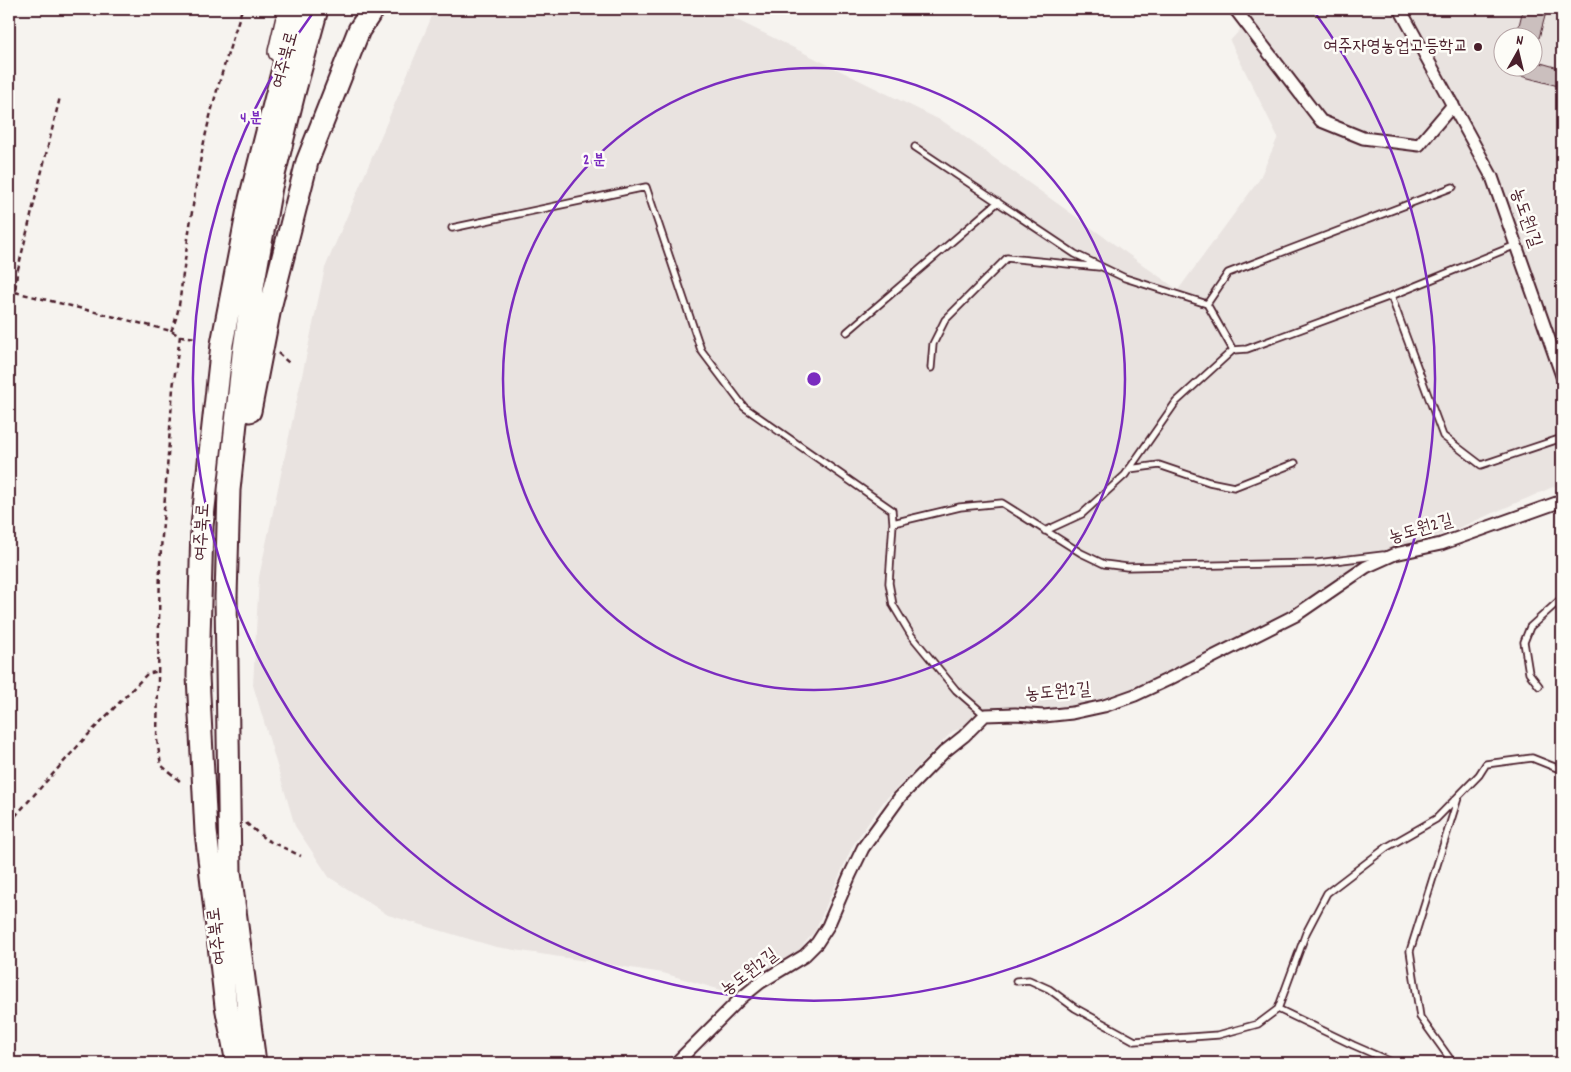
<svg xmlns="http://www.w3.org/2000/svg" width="1571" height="1072" font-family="Dekko,'Poor Story',sans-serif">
<rect width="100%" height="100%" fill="#f6f3ef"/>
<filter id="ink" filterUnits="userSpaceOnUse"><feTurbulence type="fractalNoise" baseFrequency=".02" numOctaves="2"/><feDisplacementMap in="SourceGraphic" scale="10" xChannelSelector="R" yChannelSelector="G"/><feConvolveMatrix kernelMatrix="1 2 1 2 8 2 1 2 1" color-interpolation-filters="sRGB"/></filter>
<g filter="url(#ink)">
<path fill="#e9e3e0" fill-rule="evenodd" d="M435,9H726L729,16L944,122L1178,290L1259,180L1278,137L1230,41L1255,13L1252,9H1562V483L1461,527L1355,565L1292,611L1131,689L1086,703L1025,712L953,731L884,801L853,845L815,931L798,951L728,992L663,973L496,947L388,915L329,877L295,826L253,685L259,577L325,268ZM1504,38H1534V68H1504Z"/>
<path fill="#cbbfbe" stroke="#4a1f2b" d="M1523,9H1547L1539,38H1516Z
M1534,61L1562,69V87L1502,71L1503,68H1534Z"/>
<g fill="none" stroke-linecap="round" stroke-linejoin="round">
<defs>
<path id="lane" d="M915,147L1075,254L1125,278L1207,304L1228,273L1453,187
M452,228L646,187L701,350L744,407L892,510L893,523L889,583L893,605L911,635L956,690L985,715
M1391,296L1443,436L1481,465L1562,438
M1207,304L1233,350
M847,332L998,202
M931,368L933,344L945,320L1007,258L1099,267
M1129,469L1159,465L1209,482L1234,487L1295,463
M893,523L960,507L1002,503L1081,553L1104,564L1127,567L1317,563L1383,555
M1045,531L1082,514L1125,475L1176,402L1233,350L1247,349L1391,296L1516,245
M1539,686L1529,673L1524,642L1530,627L1562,598
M1016,981L1029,980L1049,989L1075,1008L1135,1041L1218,1035L1258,1024L1278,1009L1306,933L1327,893L1387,847L1436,819L1479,775L1486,764L1532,758L1562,770
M1278,1009L1353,1045L1394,1063
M1453,1063L1420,1017L1410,951L1458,798"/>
<path id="street" d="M1235,9L1321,121L1363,138L1419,145L1453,105
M1400,9L1492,177L1562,376
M676,1063L741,998L761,982L804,956L817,943L828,926L850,875L863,848L900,797L944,752L964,736L985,715L1015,714L1044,716L1072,713L1104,706L1135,695L1167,680L1296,615L1366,567L1395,554L1441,544L1562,501"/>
<path id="primary" d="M278,52L288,9"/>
<path id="highway" d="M250,411L270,308L307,162L359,30L373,9
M237,1063L226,1006L206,832L198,676L202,526L222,344L250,199L287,53L300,9
M255,1063L230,872L226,597L229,490L243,355L254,281L271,187L294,93L317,9"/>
</defs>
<use href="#lane" stroke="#4a1f2b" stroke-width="9"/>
<use href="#street" stroke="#4a1f2b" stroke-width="15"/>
<use href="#primary" stroke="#4a1f2b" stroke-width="22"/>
<use href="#highway" stroke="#4a1f2b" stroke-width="25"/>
<path stroke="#4a1f2b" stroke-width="2.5" stroke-dasharray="5 4" stroke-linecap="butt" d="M15,292L171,331L180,336L197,338
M9,305L15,292L17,273L60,97
M171,331C181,311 180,290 184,268C188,237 193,205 198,174C207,117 225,63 242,9
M180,336L173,388L160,563L157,740L161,765L181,782
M278,353L289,363
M9,823L86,737L147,674L159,671
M246,823L265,839L301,856"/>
<use href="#lane" stroke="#fdfcf7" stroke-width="5.5"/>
<use href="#street" stroke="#fdfcf7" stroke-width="11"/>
<use href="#primary" stroke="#fdfcf7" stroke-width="19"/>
<use href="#highway" stroke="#fdfcf7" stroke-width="21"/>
</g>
</g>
<g fill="none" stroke="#7b2cbf" stroke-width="2.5">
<circle cx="814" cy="379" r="311"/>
<path d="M1313 10A621 621 0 1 1 315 10"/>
</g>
<circle fill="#4a1f2b" stroke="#fdfcf7" stroke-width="2" cx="1478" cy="47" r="5"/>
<g text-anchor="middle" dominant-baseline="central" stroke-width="5" stroke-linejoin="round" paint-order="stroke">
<g font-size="18" fill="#4a1f2b" stroke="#fdfcf7" text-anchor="end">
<text x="1468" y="47">여주자영농업고등학교</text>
</g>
<g font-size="18" fill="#4a1f2b" stroke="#fdfcf7">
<text transform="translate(286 60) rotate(-75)">여주북로</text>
<text transform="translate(1525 218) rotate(71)">농도원1길</text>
<text transform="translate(1421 530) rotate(-16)">농도원2길</text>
<text transform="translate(203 532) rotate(-87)">여주북로</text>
<text transform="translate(1058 693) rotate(-5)">농도원2길</text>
<text transform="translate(218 936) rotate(-97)">여주북로</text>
<text transform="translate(750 973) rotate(-37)">농도원2길</text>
</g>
</g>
<circle cx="814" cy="379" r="8" fill="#7b2cbf" stroke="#fdfcf7" stroke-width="2.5"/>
<g font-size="15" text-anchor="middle" font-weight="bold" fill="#7b2cbf" stroke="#fdfcf7" stroke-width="5" stroke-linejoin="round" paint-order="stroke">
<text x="251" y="122">4 분</text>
<text x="594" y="164">2 분</text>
</g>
<rect width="1571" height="1072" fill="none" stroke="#fdfcf7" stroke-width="30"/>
<rect x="15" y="15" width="1541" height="1042" fill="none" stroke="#4a1f2b" stroke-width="2" filter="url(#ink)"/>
<g transform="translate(1518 52) rotate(8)"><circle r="24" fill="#fdfcf7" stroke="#b5a4a5"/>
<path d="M0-4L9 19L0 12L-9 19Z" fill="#4a1f2b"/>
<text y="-8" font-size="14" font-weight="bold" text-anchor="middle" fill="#4a1f2b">N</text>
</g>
</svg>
